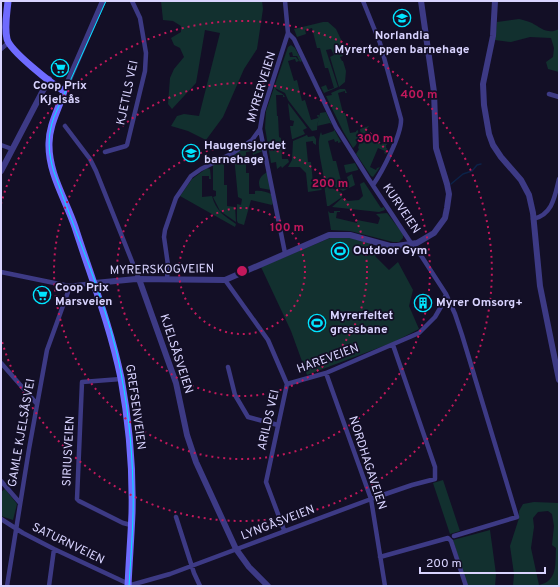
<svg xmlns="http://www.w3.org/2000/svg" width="560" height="587" font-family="Overpass,sans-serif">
<rect width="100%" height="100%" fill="#130f26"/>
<path fill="#12302f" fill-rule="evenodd" d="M161,1H262L263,9L257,49L244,69L223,117L206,140L188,131L171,126L177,116L184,114L199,116L220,33L205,30L196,83L172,109L168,104L170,78L174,69L184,57L180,48L174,45L171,38L181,32V26L173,21L163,20Z
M519,19C523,20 528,21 532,23C541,28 548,35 559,29V72L548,69L546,62L553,57L554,48L551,38L530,37L511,42L495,40L497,22Z
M323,22H328L336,29L347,52L342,54L343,56L340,57L342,61H343L346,71L345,82L339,87L330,57L334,55L331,49L326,50L338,87L324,93L321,87L326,85L328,90L334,88L328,68H325L320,48H317L312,28L305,30L306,34L297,37L294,29Z
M291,45L295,48L302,61L300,62L297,56H293L292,52L289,53L290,57H296L299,61L296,62L295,59L288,61L294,81L297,80L302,101L305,100L311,120L318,118L317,115H319C319,120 317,124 317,130L312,131L288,100L285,93L275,88C277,93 283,92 285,97H283V95H276L277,116H278L279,137L281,138L282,159H288L289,162L282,168L281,166L277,169L276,162L271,163L265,128L266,111L288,47Z
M340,89H345L347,93H345V91L338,93L343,113H345L350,133L356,132V131L358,130C359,137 358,144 353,148L343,131L326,96L332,95L331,93Z
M288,103L307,128L303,130L305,134L293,139H292L290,126H293L294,121L290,120Z
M326,112L332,125L330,123L317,126L320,113Z
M369,126L365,131L381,145L386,140L387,145H386V148H387L386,154L384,153L385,151L378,148L370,167L376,170L377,168L380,167L373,177L371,176L356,154L359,149L358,148L361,138L360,129Z
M334,129L341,142L338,143V141L335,142L334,139L328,141L333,161H336L341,181L348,180L347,177L352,174L355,185L343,191L324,181C323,166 315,146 321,132L322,135L334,131Z
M307,135L308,137L314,136L316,139V145L313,143V141L306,142L308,162H311L313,183H322L323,188L321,190L308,192L306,173L300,167H288L292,160L293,141Z
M254,140L260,143L263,151L253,155L252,151L246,152V173H249V194H255V191C260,190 267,192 271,194L273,203L272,205L251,200L244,225L238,223L237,221V204L241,205L242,199L238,197L234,156L235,154Z
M229,157L230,161H232L233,164H224V185H227V206L235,207L236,222L220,211L213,197L216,196V191L213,190V165Z
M355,163L358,169V170L346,173L344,165Z
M207,168L210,169L211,179H209V176H202V197L212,196C216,211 224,216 236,224L235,227L180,196L192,179Z
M267,172L271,190L260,188C257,180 261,176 267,172Z
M364,182L381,208L384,207L385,210L379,212L332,207L342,198L348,201L359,200L363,196L360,184Z
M324,184L342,193V197L329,206H327Z
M328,211L330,213H334V211H340V212H337L336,218L357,223V220L378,224L380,218L376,214L387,213L403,234V238L399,242H393L350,231L331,230Z
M344,236L369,243L378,252L375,256L389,270L398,262L413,290L409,306L419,329L394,342L307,375L291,331L261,267L330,238Z
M443,480L460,531L450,534L433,483Z
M5,489L17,504L13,520L1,516V492Z
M534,502L559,503V586H513L514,574L510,546L519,518V511L523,504ZM548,511L552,514L554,526L552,545L556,548C555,564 558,581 539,585L531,548L534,527L533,518L538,512Z
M490,530L496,574L495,586H467L453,540Z"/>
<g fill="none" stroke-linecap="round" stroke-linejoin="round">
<path stroke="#0c2248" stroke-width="1.5" d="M451,184L463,174L472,171L477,165L481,164"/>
<path stroke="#3d3a85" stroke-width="4.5" d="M363,1L380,43L401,119C402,134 382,172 373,185
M288,33L294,39L336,127L368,178L409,240L422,257L446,294L455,314L462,335L517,517L454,536
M1,49L8,43
M549,94L559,97
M65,126L90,159L96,171L139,279
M260,129L285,253
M1,145L12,149
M105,152L126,146L127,145L145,71L146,53L140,18L132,1
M533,219C553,215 555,195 559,179
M1,272L69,286L95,283
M167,279L168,265L164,237L165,230L176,198L191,176L201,169L233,153L252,140L260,129L263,111L288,33L285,1
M225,280L268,340L287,384L266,482L284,530
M1,363L37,404
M228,367L235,395L248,417L278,425
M326,373L371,499L385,586
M121,379L82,382L77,499L79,501L123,523L131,525
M287,384L326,373L419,333L435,317L442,305L446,294
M1,481L20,503
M176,517L194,573L200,586
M1,519L23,533L54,549L131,585L170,574L371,499L412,485L435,479V467L393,345
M380,557L448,538L451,541L466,586
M7,586L29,449L47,350L68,292L69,286
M49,586L54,549"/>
<path stroke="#3d3a85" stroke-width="6" d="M495,1L493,36L483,84L484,105L489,134L493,145L501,157L521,180L529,195L533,213L540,286L559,380
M64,91L103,1
M1,171L49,79
M139,279L176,383L187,435L196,462L236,549L249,567L268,586
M95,283L136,279L225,280L329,235H350L390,246H397L417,243L434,233L445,218L447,208L449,194L447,184L436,148L434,92L421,1"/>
<path stroke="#6f6bff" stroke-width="7" d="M8,1C7,13 4,27 7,39C10,51 52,84 64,91
M64,91C59,109 49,125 49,143C48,173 66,200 75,227C91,277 110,325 121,378C129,422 133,468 132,513C131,538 129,562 128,586"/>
<path stroke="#00e5ff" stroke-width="1" d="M106,1L54,117C47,136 48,153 54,172C75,232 102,291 117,354C127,398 132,442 133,486C134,520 131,553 129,586"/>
</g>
<g fill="none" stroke="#c2185b" stroke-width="2" stroke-dasharray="2 4">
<circle cx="242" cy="271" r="63"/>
<circle cx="242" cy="271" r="125"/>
<circle cx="242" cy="271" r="188"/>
<path d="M1 204A250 250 0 1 1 1 338"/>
</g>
<defs>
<symbol id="school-ring" viewBox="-11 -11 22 22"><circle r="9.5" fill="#130f26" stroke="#00e5ff" stroke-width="1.5"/><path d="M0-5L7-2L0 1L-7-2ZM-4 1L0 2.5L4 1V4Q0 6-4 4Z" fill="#00e5ff"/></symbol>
<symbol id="supermarket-ring" viewBox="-11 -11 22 22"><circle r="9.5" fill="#130f26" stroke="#00e5ff" stroke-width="1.5"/><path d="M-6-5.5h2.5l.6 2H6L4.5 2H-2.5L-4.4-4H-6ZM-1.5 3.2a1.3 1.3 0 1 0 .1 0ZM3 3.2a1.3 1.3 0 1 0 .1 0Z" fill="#00e5ff"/></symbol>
<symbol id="stadium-ring" viewBox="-11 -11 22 22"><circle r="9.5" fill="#130f26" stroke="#00e5ff" stroke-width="1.5"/><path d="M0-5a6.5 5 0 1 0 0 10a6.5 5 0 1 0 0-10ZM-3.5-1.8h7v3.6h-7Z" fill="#00e5ff"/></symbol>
<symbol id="building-ring" viewBox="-11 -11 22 22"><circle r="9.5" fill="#130f26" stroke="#00e5ff" stroke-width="1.5"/><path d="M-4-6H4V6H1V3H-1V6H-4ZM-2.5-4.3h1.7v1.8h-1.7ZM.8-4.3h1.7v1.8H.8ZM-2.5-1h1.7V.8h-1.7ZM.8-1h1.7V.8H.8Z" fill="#00e5ff"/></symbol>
</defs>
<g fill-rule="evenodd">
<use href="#school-ring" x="392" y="8" width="20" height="20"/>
<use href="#supermarket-ring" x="50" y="58" width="20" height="20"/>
<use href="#school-ring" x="181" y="143" width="20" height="20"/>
<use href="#stadium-ring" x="330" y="241" width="20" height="20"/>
<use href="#supermarket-ring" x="32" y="285" width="20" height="20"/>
<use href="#building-ring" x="413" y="293" width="20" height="20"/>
<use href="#stadium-ring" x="307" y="313" width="20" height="20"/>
</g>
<g text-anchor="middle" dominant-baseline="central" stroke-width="3.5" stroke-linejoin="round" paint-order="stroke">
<g font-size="12" font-weight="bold" fill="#d9d4ff" stroke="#130f26" text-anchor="start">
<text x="402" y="36" text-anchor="middle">Norlandia<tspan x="402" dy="14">Myrertoppen barnehage</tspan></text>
<text x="60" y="86" text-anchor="middle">Coop Prix<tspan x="60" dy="14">Kjelsås</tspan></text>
<text x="204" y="146">Haugensjordet<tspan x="204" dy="14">barnehage</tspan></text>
<text x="353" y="251">Outdoor Gym</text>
<text x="55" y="288">Coop Prix<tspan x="55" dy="14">Marsveien</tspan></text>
<text x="436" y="303">Myrer Omsorg+</text>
<text x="330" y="316">Myrerfeltet<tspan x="330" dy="14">gressbane</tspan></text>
</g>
<g font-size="12" fill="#d9d4ff" stroke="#130f26">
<text transform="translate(262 87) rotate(-73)">MYRERVEIEN</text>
<text transform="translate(128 93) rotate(-78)">KJETILS VEI</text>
<text transform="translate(401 209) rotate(56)">KURVEIEN</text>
<text transform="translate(162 270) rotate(-1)">MYRERSKOGVEIEN</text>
<text transform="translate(176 354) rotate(72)">KJELSÅSVEIEN</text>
<text transform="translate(328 359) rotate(-20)">HAREVEIEN</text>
<text transform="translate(135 407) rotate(82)">GREFSENVEIEN</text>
<text transform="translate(269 420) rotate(-77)">ARILDS VEI</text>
<text transform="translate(22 433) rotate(-80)">GAMLE KJELSÅSVEI</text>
<text transform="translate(69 451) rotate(-87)">SIRIUSVEIEN</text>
<text transform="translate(367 463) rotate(72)">NORDHAGAVEIEN</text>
<text transform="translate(278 523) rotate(-21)">LYNGÅSVEIEN</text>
<text transform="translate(68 544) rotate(26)">SATURNVEIEN</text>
</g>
</g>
<circle cx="242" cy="271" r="6" fill="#c2185b" stroke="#130f26" stroke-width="2"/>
<g font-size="12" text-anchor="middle" font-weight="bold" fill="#c2185b" stroke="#130f26" stroke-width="3.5" stroke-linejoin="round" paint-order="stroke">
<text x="419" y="98">400 m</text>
<text x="375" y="142">300 m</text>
<text x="330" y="187">200 m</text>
<text x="287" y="231">100 m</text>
</g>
<rect width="560" height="587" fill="none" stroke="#d9d4ff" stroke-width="4"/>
<path d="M420 567v6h125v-6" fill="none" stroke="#d9d4ff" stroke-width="2"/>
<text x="426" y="567" font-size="12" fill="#d9d4ff" stroke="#130f26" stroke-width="3" paint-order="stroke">200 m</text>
</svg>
